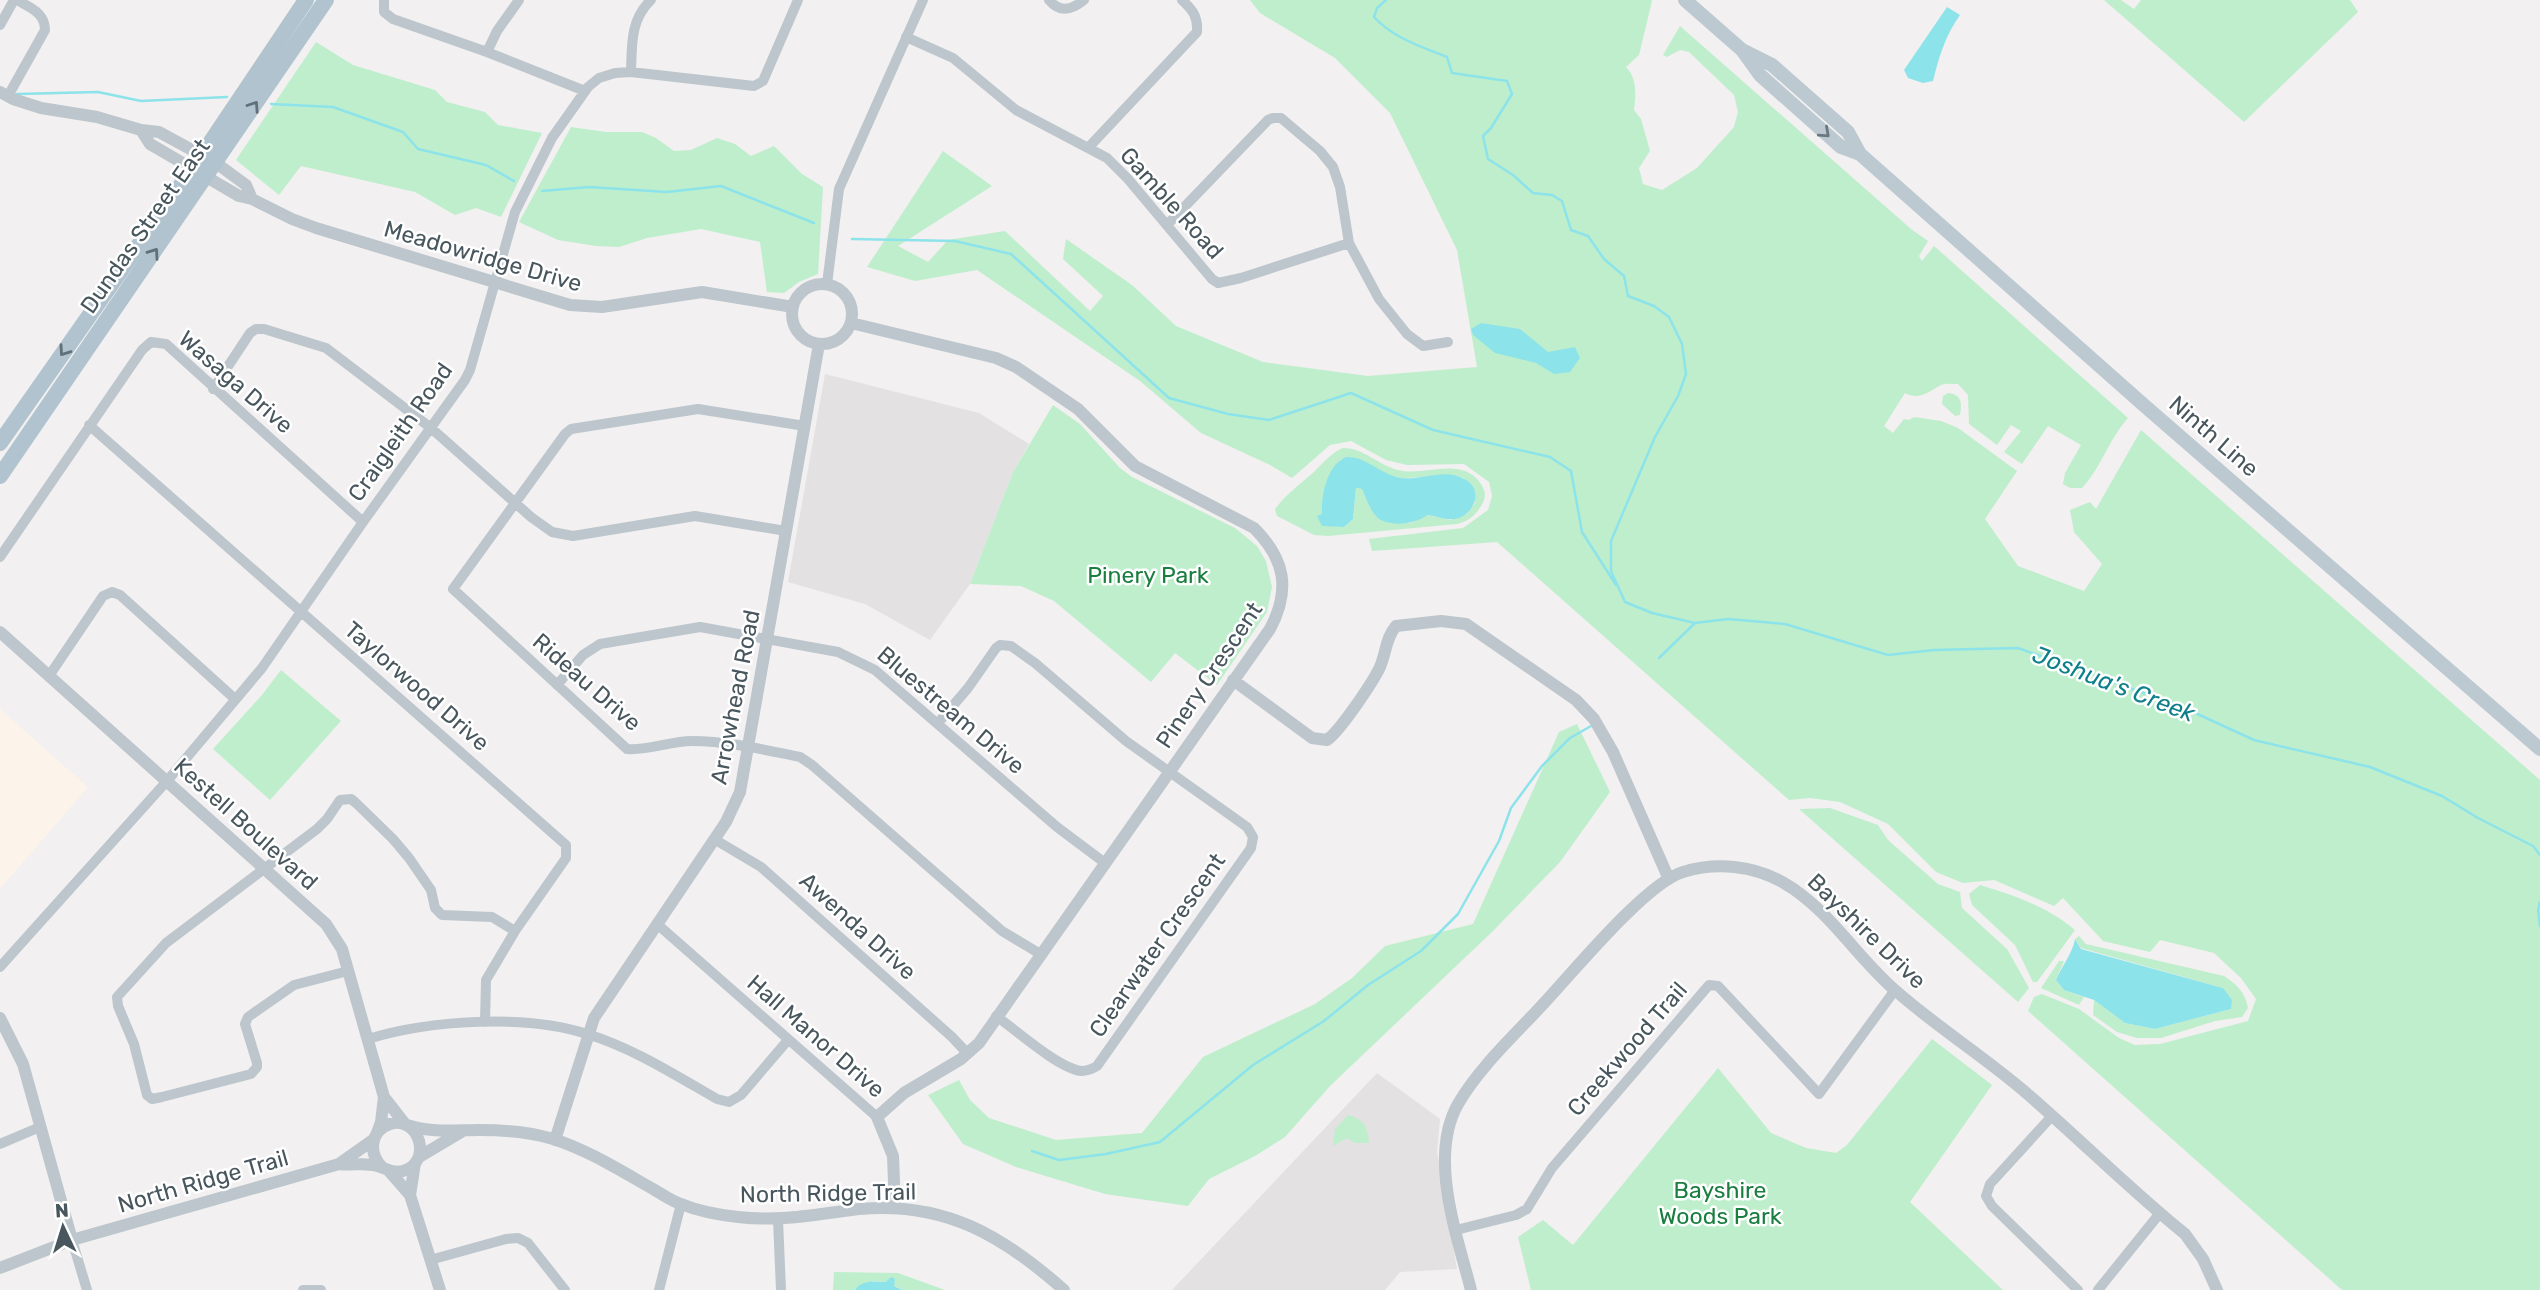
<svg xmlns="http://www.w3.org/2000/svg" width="2540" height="1290" font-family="Rubik,sans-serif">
<rect width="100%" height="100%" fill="#f2f0f0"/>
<path fill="#fcf4ea" d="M0,709L88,787L0,889Z"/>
<path fill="#e3e1e2" d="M825,374L979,413L1029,444L1013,472L970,584L930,640L865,604L788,582Z
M1377,1073L1440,1119L1437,1152L1457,1269L1400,1272L1385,1290H1172Z"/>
<path fill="#bfeecc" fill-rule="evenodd" d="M1250,0H1651L1652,1L1639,55L1626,67C1637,78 1636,95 1634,110L1641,119L1650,151L1639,168L1643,184L1662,190L1697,168L1734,127L1738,112L1734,95L1689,52L1680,50L1667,57L1663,55L1680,26L1911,229L1928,241L1919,256L1922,261L1934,246L2128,418C2109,439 2101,468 2082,488H2070L2063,484L2065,473L2081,445L2048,426L2022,464L2004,452L2021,431L2011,425L1997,445L1969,424L1968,395L1958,384C1952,384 1946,383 1941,385C1930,391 1918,401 1905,393L1884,426L1893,433L1904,419L1909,420L1914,417L1941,421L1958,428L2017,471L1985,519L2018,566L2084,591L2102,564L2074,532L2070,510L2090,502L2096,509L2141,430L2540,780V1290H2342L2028,1011L2034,997L2042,994L2079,1009L2119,1038L2135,1045L2160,1044L2248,1021L2256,999L2241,978L2214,953L2160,940L2150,952L2103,941L2063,898L2054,906L1994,880L1963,883L1936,872L1888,824L1840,802L1810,798L1789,800L1497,542L1372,551L1369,539L1463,528L1488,510L1492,496L1489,482L1464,464L1407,465L1386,460L1351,441L1330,445L1292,478L1270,465L1201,433L1140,381L977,270L915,281L867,267L943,151L992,186L898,246L928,262L948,240L1005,231L1090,311L1103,296L1063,259L1066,239L1132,285L1176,326L1263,362L1368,376L1477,367L1457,250L1390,113L1335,58L1260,13Z
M2104,0H2121L2134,9L2141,0H2350L2358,12L2244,122Z
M316,42L353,65L435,90L447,102L485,112L498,125L542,133L501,217L476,208L455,215L415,192L301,166L279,195L236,160Z
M571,127L606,132H642L656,138L674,151L691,150L717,138L735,144L751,156L774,146L802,174L823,187L818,274L799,282L784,293L767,292L760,242L701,229L647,238L619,247L596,246L558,240L519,222Z
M1948,393C1962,394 1962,404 1960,415L1955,416L1942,404L1943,396Z
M1053,405L1080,424L1120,468L1132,477L1235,528L1257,546L1266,561L1272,587L1267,612L1217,685L1175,653L1151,682L1054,601L1021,586L970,584L1013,472Z
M1343,448C1364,448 1378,465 1398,470C1425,477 1462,455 1481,484C1487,493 1486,500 1479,509C1474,517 1466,522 1457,524L1328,536L1314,535L1277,516L1275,509C1287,494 1294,489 1308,477C1321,467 1328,454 1343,448ZM1351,457C1366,464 1386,477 1403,478C1424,479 1442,471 1464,478L1475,503L1467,514L1450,520L1427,515L1410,523H1390L1376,516L1362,489L1356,488L1353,519L1344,527L1325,525L1322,514L1341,459Z
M281,670L341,721L270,800L213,749L262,695Z
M1577,724L1610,792L1560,862L1493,931L1330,1086L1285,1137L1255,1156L1209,1179L1188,1206L1105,1194L1016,1167L963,1144L928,1095L959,1080L970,1100L989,1118L1056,1140L1142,1133L1203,1057L1315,1004L1352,978L1385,946L1473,924L1559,732Z
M1830,808L1878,825L1888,840L1938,884L1960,892L1962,908L2007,949L2029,988L2018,1002L1799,809Z
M1980,885C2014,895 2048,907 2075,930L2037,982H2033L2015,945L1972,905L1969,894Z
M2079,936L2086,944L2224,976C2237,985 2245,992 2248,1008L2242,1017L2215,1021L2161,1038H2137L2117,1032L2093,1015L2094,1000L2125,1023L2155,1029L2231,1009L2223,988L2081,948L2075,939Z
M2059,961H2064L2056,980L2064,990L2084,997L2079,1005L2041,988Z
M1932,1039L1992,1085L1910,1202L2003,1290H1531L1518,1237L1543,1220L1573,1245L1718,1068L1771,1133L1806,1148L1836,1153L1847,1145Z
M1348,1115C1364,1119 1368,1127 1369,1143H1355L1347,1138L1333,1146L1335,1129Z
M834,1272L898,1273L945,1290H902L886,1282L874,1281L855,1290H833Z"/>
<path fill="#8de3ea" d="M1947,7L1960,15C1945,36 1939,57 1933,81L1923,83L1908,78L1904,70Z
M1481,323L1520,329L1548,352L1575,347L1580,358L1570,372L1554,374L1536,363L1495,353L1473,335L1471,329Z
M1346,457C1367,456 1382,476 1402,478C1424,480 1446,467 1466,480C1483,490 1475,512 1459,518C1447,522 1438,516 1427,515C1416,524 1392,527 1379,519C1371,513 1366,498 1362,489L1356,488L1353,519L1344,527L1322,526L1317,516L1322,514C1321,495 1327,465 1346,457Z
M2075,939L2081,949L2223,988L2232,1000L2231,1009L2155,1029L2125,1023L2094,1000L2064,990L2056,980C2062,966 2073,952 2075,939Z
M891,1277L895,1279L894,1286L902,1290H855C861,1280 875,1281 886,1282Z"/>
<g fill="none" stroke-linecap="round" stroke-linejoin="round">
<path stroke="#8de3ea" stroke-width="2.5" d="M1386,0L1377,8L1374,17C1393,38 1422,47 1447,57L1452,73L1507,81L1512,94L1491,128L1483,136L1488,159L1513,175L1533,193L1552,195L1562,201L1571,230L1588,236L1604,259L1624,276L1628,296L1654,306L1669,317L1682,344L1686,374L1678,396L1655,437L1611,541V571L1625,602L1652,613L1695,623L1728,619L1785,624L1888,655L1934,650L2018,648L2180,706L2254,740L2370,767L2442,796L2478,818L2533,846L2540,855
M17,94L98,92L141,101L227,97
M271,104L333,107L403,132L418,149L486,165L514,181
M542,191L589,187L667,192L721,186L814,223
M852,239L955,241L1011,254L1169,398L1228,414L1269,420L1351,393L1433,430L1550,457L1571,471L1582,532L1616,585
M1659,658L1695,623
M2540,902L2538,910L2540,926
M1032,1151L1059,1160L1106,1154L1160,1142L1253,1065L1324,1021L1368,985L1421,951L1458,914L1499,841L1511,808L1542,766L1570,738L1591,726"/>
<path stroke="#bcc6cc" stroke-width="10" d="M384,0V12L393,19L487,52L585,91
M1049,0C1060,13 1072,10 1084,0
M0,25L14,0
M906,37L953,58L1016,110L1107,158L1128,179L1212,279L1218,283L1241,278L1349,243
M487,52L497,31L519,0
M631,72C632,45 630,20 651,0
M8,96L45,30C45,13 31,8 17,0
M1088,148L1197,32C1198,17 1193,10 1182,0
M1167,225L1268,120L1273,118H1281L1320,151L1333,167L1340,187L1349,243L1379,299L1407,334L1423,346L1448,342
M827,284L839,189L923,0
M213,389L250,333L256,329H264L326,348L431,428L531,517L552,532L573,536L695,516L786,531
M89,425L566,845V858L515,931L486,980L485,1022
M805,426L698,409L571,429L565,434L453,589L627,749C648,751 670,741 692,741C728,741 765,750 800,757L812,765L1002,931L1042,955
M0,557L142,350L151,342L166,344L363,522
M49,676L103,596L112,592L120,595L235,699
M557,685L583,655L600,644L700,627L838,652L875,670L1057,827L1105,863
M938,723L968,688L996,648L1000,645L1011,646L1035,663L1126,741L1247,827L1253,837L1251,848L1097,1066C1092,1069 1087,1071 1081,1071C1058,1068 1016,1030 996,1016
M714,839L761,867L952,1037L967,1053
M657,924L877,1117
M0,967L167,781L262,668L363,522L465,380L470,370L515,212L552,138L588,87L599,78L615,73L631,72L754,86L763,81L798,0
M348,971L294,985L248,1017L245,1024L257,1063V1067L251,1074L162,1097L152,1099L147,1095L134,1044L118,1006L117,997L166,943L317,829L327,819L340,800L351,799L356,803L393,839L409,858L431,890L435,908L442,915L492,917L515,931
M368,1039C430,1020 525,1014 587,1034C633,1048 675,1075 717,1099L729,1102L741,1095L788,1040
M2052,1116L1990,1184L1986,1196L1992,1206L2078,1290
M0,1144L40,1127
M778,1220L781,1290
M1456,1230L1516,1215L1527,1209L1552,1168L1709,985L1718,986L1819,1094L1895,990
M72,1240L87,1290
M430,1260L506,1239L518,1238L528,1243L565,1290
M303,1290H321
M659,1290L681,1204
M2098,1290L2160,1213"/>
<path stroke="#bcc6cc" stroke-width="12" d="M0,92L13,99L41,108L97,117L141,130L159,132L216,163L246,185L252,199
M141,130L150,144L239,196L252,199L292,219L316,228L570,305L602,307L702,292L793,307
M792 314a30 30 0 1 1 60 0a30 30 0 1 1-60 0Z
M851,323L996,358L1016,367L1078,409L1135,466L1254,528C1285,559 1291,589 1270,629L979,1043L961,1059L904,1093L877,1117L893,1156L895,1208
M0,632L326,924L342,949L384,1097L405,1124
M1233,680L1312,738L1327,740C1340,731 1373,682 1380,667C1386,653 1386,637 1396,626L1441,621L1466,624L1576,700L1594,719L1613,752L1668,877
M0,1018L23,1064L72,1240
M407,1125C431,1133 455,1130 480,1130C504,1130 530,1132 553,1139C588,1150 621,1171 653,1189C662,1194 671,1201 681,1204C698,1211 720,1215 738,1217C779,1222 819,1214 859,1209C945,1201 1003,1236 1064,1290
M377,1133L381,1122L384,1097
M555,1140L594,1018L726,822L740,792L819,344
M419,1157L461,1132
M339,1164C351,1166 364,1162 377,1166C386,1168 393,1174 403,1171C433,1163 420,1115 390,1124C369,1131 369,1154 382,1167
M389,1171L410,1195L440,1290
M410,1195L415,1163
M0,1268L72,1240L339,1164L373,1140
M1471,1290C1457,1235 1428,1157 1458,1104C1480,1066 1516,1034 1545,1002C1574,971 1646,883 1683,872C1716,862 1753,865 1784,883C1829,909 1857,958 1896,991C1937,1027 1983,1056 2024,1091C2079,1138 2129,1189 2185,1234L2203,1259L2217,1290"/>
<path stroke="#bcc9d1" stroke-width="14" d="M1685,0L1742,50L1760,75L1841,147L1860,154
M1742,50L1772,65L1848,132L1860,154L2146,407L2540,749"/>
<path stroke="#b0c3ce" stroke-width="16" d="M0,443L202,155L306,0
M0,476L326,0"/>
</g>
<defs><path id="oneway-chevron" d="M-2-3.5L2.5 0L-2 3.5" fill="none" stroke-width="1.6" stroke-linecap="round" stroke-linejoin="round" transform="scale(1.75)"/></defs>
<g stroke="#627179">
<use href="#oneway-chevron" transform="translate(254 106) rotate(-56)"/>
<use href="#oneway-chevron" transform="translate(154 253) rotate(-55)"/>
<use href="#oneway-chevron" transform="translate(64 351) rotate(125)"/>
</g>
<use stroke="#6b7880" href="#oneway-chevron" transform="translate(1825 133) rotate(42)"/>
<g text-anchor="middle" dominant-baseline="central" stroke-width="5" stroke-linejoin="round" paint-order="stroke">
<g font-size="23" fill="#48565d" stroke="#fff">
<text transform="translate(1172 203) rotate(48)">Gamble Road</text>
<text transform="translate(145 226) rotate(-55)">Dundas Street East</text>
<text transform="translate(483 256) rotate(16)">Meadowridge Drive</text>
<text transform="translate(236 382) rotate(41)">Wasaga Drive</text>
<text transform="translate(400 432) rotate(-55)">Craigleith Road</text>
<text transform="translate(2214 436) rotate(41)">Ninth Line</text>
<text transform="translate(1209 675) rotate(-56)">Pinery Crescent</text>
<text transform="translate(587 682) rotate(41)">Rideau Drive</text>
<text transform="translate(417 686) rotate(41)">Taylorwood Drive</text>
<text transform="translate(735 697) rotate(-79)">Arrowhead Road</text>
<text transform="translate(951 710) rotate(40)">Bluestream Drive</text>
<text transform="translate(246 824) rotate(42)">Kestell Boulevard</text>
<text transform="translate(858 926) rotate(42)">Awenda Drive</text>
<text transform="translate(1867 931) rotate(44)">Bayshire Drive</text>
<text transform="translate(1157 945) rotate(-55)">Clearwater Crescent</text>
<text transform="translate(816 1036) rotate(41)">Hall Manor Drive</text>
<text transform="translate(1627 1049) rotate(-49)">Creekwood Trail</text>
<text transform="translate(203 1181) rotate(-16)">North Ridge Trail</text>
<text transform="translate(828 1193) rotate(-1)">North Ridge Trail</text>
</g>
<g font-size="23" fill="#197e3f" stroke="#fff">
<text x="1148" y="575">Pinery Park</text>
<text x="1720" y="1190">Bayshire<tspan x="1720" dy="26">Woods Park</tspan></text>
</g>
<g font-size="24" font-style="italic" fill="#0f808b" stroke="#fff">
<text transform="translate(2114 684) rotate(21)">Joshua's Creek</text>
</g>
</g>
<g transform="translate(63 1227) rotate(356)" stroke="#ffffff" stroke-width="5" paint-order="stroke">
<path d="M0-5L12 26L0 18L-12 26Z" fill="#48565d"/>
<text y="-10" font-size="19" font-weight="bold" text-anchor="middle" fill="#48565d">N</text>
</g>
</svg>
